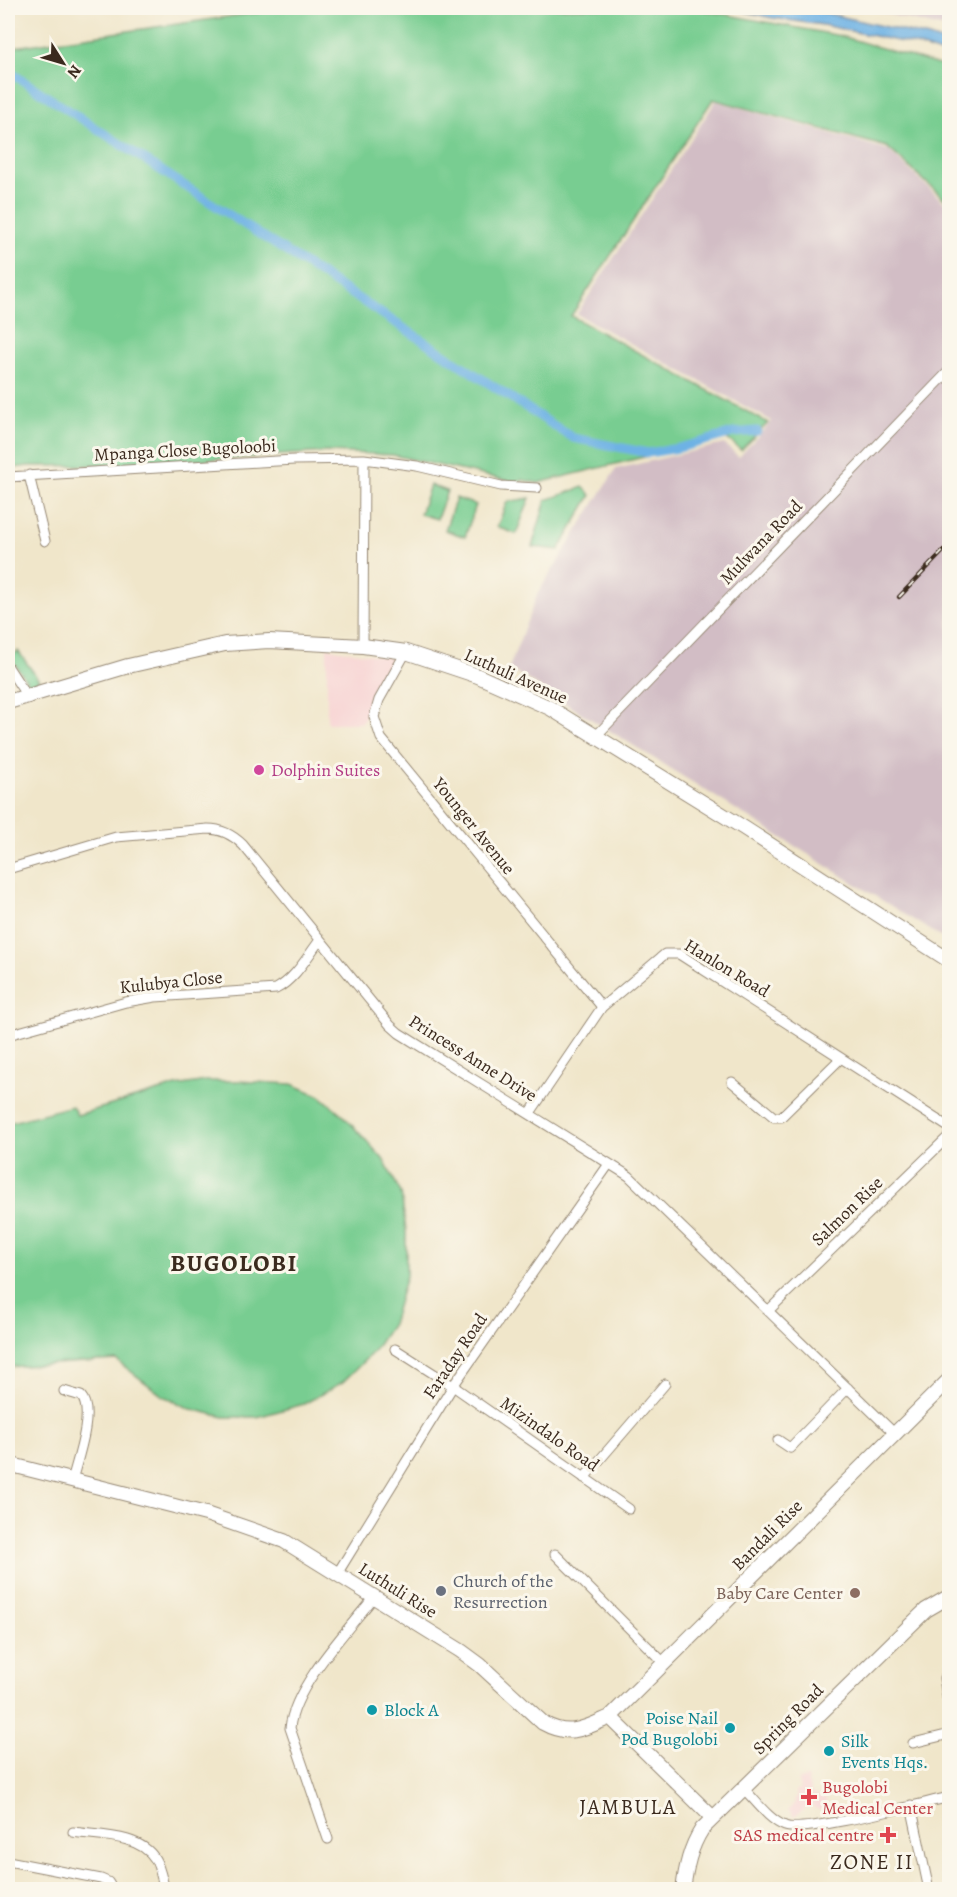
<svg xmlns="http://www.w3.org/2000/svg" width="957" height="1897" font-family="Alegreya,serif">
<rect width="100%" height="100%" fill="#fbf7ec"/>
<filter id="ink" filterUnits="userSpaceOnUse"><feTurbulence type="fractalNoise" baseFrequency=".0167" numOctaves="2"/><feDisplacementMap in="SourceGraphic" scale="12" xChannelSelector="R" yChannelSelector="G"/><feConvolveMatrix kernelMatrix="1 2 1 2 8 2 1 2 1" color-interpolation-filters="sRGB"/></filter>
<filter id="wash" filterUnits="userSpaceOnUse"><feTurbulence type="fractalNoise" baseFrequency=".008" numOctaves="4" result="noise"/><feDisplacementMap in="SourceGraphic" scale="24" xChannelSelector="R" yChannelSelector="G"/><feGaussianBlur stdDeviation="1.35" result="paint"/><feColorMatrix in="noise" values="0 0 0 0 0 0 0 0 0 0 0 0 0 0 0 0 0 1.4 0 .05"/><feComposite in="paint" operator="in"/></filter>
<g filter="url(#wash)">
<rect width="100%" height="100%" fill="#f0e6ca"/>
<path fill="#f7cfd0" d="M327,648L392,658L362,723H327Z
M807,1778L811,1793L827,1800L823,1811L809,1806L794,1817L788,1810L796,1803L794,1800L797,1797L796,1791L800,1790L798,1780Z"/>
<path fill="#d2bdc5" d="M862,8H949V29Z
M716,101L888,150L949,207V942L509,668L538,593L616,469L724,444L739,457L772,421L577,314Z"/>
<path fill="#78cd91" stroke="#5a7c58" stroke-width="1.5" d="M290,8H691L841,36L949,68V203L887,147L713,99L571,316L768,423L741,450L725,437L538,483L523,480L514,482L393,455L328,452L125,465L28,466L8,469V48Z
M430,485L447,491L437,519L420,514Z
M583,487L591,495L559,550L532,547L546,500Z
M456,498L476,505L465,537L445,530Z
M530,498L516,534L497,527L507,502Z
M18,651L39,680L30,686L10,657Z
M206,1081H237L292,1084L320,1096L343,1115L383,1159L401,1193L406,1230V1276L392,1324L373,1352L343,1382L304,1404L257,1417H224L191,1409L163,1396L116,1360L8,1367V1123L72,1106L77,1115L176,1086Z"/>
<path fill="#6eb2e4" stroke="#546e81" stroke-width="1.5" d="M728,8L809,9L929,37L949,44V56L916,45L823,25L772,18Z"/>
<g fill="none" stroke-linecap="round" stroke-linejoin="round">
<path stroke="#6eb2e4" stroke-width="2" d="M358,1890L360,1887"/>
<path stroke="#6eb2e4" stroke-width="9" d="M8,71L573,438L648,453L679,448L733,433L757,431"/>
</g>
</g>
<g filter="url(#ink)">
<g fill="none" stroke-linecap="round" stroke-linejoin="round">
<defs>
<path id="street" d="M29,475L45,541
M8,477L294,460L364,459L417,466L501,486L537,488
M363,646L364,459
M406,652L379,700L374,717L381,738L602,1007
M8,667L27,696
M596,736L950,370
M8,869L116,837L208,829C222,829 233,835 243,845L390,1025L399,1033L629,1176L895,1434
M8,1035L126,1002L155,997L276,989C295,979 307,957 320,940
M732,1082L774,1117H781L841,1058
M530,1113L602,1007L665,954H679L950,1128
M768,1311L950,1135
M395,1349L453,1386L629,1509
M64,1391L81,1396C95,1411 77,1461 72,1480
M778,1440L790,1448L848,1388
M584,1478L665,1384
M555,1554L664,1663
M337,1574L453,1386L609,1164
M944,1678L950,1715
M913,1743L950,1734
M744,1789C756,1801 769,1820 785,1826C803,1834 922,1803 950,1797
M911,1805L929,1890
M73,1832C99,1836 140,1834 155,1859C160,1867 162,1880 165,1890
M328,1839L290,1728C294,1686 348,1630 374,1597
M8,1861L101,1879L108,1882L113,1890"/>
<path id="secondary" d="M8,702L128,666L225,644L269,641L363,646L406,652L478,676L550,708L744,828L950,961
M8,1464L206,1514L284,1541L461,1651L480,1665L543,1723C570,1738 585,1728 610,1717L713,1818
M610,1717L950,1379
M683,1890C686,1867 690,1848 702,1829L926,1610L950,1596"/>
</defs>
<use href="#street" stroke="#968874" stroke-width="11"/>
<use href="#secondary" stroke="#968874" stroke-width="16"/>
<use href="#street" stroke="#fff" stroke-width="9"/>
<use href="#secondary" stroke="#fff" stroke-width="14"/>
<defs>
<path id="rail" d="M899,597L950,544"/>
</defs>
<use href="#rail" stroke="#3b2a1e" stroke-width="4.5"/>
<use href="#rail" stroke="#fbf7ec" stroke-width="2" stroke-dasharray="7" stroke-linecap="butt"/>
</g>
</g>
<circle fill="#d1479c" stroke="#fbf7ec" stroke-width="2" cx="259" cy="770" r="6"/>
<circle fill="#6b7280" stroke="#fbf7ec" stroke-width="2" cx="441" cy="1591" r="6"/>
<circle fill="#8d6e63" stroke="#fbf7ec" stroke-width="2" cx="855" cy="1593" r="6"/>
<g fill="#0f9aa8" stroke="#fbf7ec" stroke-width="2">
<circle cx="372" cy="1710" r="6"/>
<circle cx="730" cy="1728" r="6"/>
<circle cx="829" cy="1751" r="6"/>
</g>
<g fill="#e0444e" stroke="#fbf7ec" stroke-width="2">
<path d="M806 1788h6v6h6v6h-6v6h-6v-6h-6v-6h6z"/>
<path d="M885 1826h6v6h6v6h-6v6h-6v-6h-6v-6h6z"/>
</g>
<g text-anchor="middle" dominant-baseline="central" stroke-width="6" stroke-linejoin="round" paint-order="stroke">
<g font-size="18" fill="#3b2a1e" stroke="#fbf7ec">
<text transform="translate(185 450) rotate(-3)">Mpanga Close Bugoloobi</text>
<text transform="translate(761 542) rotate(-46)">Mulwana Road</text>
<text transform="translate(516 676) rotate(24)">Luthuli Avenue</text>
<text transform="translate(474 826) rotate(51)">Younger Avenue</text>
<text transform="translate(727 968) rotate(31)">Hanlon Road</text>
<text transform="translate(171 982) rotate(-6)">Kulubya Close</text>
<text transform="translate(473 1058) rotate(32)">Princess Anne Drive</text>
<text transform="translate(847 1211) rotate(-44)">Salmon Rise</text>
<text transform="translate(455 1356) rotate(-56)">Faraday Road</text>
<text transform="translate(550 1434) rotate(35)">Mizindalo Road</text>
<text transform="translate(767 1535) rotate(-45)">Bandali Rise</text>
<text transform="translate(398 1590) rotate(32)">Luthuli Rise</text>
<text transform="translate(788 1719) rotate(-45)">Spring Road</text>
</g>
<g font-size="18" fill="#b23c85" stroke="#fbf7ec" text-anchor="start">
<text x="271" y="770">Dolphin Suites</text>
</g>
<g font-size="18" fill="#5b616d" stroke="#fbf7ec" text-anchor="start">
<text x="453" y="1581">Church of the<tspan x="453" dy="21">Resurrection</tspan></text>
</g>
<g font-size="18" fill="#785e54" stroke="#fbf7ec" text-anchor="end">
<text x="843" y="1593">Baby Care Center</text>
</g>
<g font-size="18" fill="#0d838f" stroke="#fbf7ec" text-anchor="start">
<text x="384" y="1710">Block A</text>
<text x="718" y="1718" text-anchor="end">Poise Nail<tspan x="718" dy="21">Pod Bugolobi</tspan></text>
<text x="841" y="1741">Silk<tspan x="841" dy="21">Events Hqs.</tspan></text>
</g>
<g font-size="18" fill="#be3a42" stroke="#fbf7ec" text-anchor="start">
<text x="822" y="1787">Bugolobi<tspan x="822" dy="21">Medical Center</tspan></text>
<text x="874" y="1835" text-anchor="end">SAS medical centre</text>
</g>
<g font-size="21" letter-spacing="1.5" fill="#3b2a1e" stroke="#fbf7ec">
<text x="628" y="1807">JAMBULA</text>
<text x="872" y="1862">ZONE II</text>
</g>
<g font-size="24" font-weight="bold" letter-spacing="1.5" fill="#3b2a1e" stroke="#fbf7ec">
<text x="234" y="1263">BUGOLOBI</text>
</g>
</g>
<rect width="957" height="1897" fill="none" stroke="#fbf7ec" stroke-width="30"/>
<g transform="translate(63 63) rotate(127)" stroke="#fbf7ec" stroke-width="4.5" paint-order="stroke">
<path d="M0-4.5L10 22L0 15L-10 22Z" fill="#3b2a1e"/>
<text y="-9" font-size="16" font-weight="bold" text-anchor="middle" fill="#3b2a1e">N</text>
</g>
</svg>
